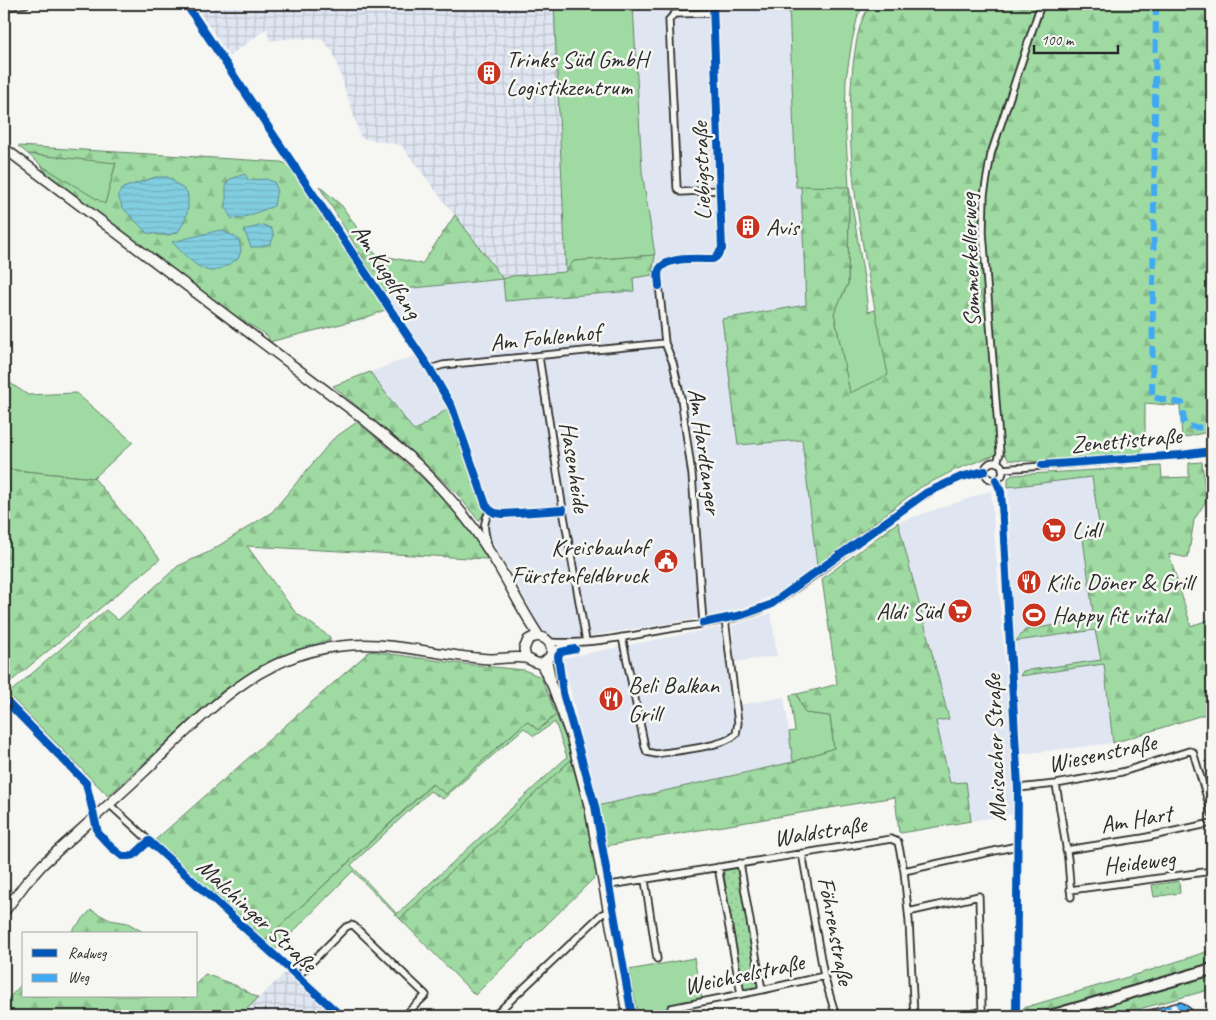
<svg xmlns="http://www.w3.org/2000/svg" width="1216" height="1020" font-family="Caveat,sans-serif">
<defs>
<pattern id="industrial-grid" width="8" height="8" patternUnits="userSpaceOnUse" patternTransform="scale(1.25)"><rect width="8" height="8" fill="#dfe6f1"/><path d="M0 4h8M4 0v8" fill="none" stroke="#c0c5cf"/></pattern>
<pattern id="forest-firs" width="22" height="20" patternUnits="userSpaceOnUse" patternTransform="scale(1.25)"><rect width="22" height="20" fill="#9edaa1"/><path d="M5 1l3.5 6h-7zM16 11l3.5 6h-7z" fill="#88bb8b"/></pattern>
<pattern id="park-dots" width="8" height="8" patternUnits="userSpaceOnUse" patternTransform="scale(1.25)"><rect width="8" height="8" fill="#9edaa1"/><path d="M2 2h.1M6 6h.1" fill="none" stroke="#88bb8b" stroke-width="1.8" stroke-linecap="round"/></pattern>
<pattern id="water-rules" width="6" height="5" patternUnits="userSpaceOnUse" patternTransform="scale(1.25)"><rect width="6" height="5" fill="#81cee0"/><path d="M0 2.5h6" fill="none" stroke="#70b1c0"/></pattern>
</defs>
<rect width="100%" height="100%" fill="#f6f6f2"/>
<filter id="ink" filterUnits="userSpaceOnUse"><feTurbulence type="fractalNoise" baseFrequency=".02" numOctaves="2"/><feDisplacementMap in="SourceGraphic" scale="10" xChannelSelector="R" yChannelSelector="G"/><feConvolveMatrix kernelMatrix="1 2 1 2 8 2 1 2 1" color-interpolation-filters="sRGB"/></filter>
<g filter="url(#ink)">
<path fill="#dfe6f1" d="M633,4H789L796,186H801L806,305L722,319L802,440L817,566L780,592L750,606L707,617L559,641L541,629L509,569L487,534L493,508L454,404L433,364L383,291L503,279L505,301L633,278L655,255L642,171Z
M417,355L427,368L449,408L414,431L370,372Z
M1092,477L1101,537L1083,540L1104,664L1113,743L1021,754L1015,677L1008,487Z
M991,491L1015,788L1014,814L971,821L966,782L950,783L936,721L949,718L898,522Z
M771,613L777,656L735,662L732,626Z
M721,627L732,706L784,697L793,762L597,806L563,658Z"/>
<path fill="url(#industrial-grid)" d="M194,4H554L566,272L512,276L503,279L401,145L361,138L333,52L323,40L296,38L269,41L267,28L229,56Z
M285,973L333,1013L330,1016H240Z"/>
<path fill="#9edaa1" stroke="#648266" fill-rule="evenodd" d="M554,4H633L642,171L655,255L574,261L566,272Z
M789,4H865L858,15L852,41L846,79L845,123L849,187L865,284L868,312L876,310L889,375L850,394L834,313L848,284L849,188L796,187Z
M28,154L116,162L105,205L42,166Z
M4,379L28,395L76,393L133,442L94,478L4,469Z
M797,694L806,713L830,716L834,748L793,762L789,732L795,731L790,695Z
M556,715L566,738L571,760L400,919L353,871L275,950L265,940L433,784L446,794L527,721L538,730ZM555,722L567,757L397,914L351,865L430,791L443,799L524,728L534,736Z
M694,958L702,999L668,1006L670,1016H638L629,970Z"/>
<path fill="url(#forest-firs)" stroke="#648266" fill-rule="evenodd" d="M871,4H1212V431L1182,438L1180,406L1145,403V443L1140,454L1051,462L1009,460L1003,452L957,469L921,487L817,566L802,440L738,445L722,319L806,305L801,186L849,187L848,284L834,313L850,393L888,375C869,273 841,169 853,65C856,44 858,21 871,4Z
M18,146L281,162L289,165L385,310L365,318L269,342L268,336L221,307L45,173L42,166L105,204L116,163L28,154ZM156,177L178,232L168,235H157L118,195L123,188Z
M319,186L342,206L375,254L422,264L455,215L503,279L512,276L565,272L574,261L655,255L652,275L633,278L634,291L505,301L503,279L383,291Z
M370,372L414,431L449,408L486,509L479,521L458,495L420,459L333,386Z
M357,422C402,460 460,505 487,559L247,546L295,612L330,637V640L296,650L268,662L222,691L108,796L8,694L106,610L118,620L178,566L209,552L272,512L333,439Z
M1202,462L1206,501L1194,520L1188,558L1169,554L1191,626L1208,620L1212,605V712L1113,743L1104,664L1020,676L1023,671L1101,660L1095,630L1016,641L1025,630L1094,619L1083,539L1101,537L1092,477L1008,487V478L1013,475L1161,466L1162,478L1189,477V463Z
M4,469L94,478L160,559L4,687Z
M898,522L949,719L936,721L950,783L966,782L971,821L901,833L899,832L895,797L605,846L597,806L793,762L834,748L830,716L805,713L797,694L823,688L837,684L822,579Z
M370,651L462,664L524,670L541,677L556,715L538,730L527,721L446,794L432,784L265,940L154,841Z
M571,760L585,810L598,874L475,995L400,919Z
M91,910L110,920L128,923L146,934H69Z
M1212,950V964L1091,997L1039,1016H1024L1023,1008L1148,971Z
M205,974L237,986L258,998L240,1016H4V1003L24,982V996H180L184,998L186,996H196V984Z
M1212,975V989L1114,1016H1071Z"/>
<path fill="url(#park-dots)" stroke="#648266" d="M739,865L758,986L742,990L723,868Z
M1179,881L1180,893L1154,897L1152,885Z"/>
<path fill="url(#water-rules)" stroke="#5f8d98" d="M245,174L248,180L266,179L274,182L277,189L274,206L242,218L232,219L226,209V184L230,179Z
M156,177H168L187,192C190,208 187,219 178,232L168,235L147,233L122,207L118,195L123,188Z
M263,225L271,228L274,236L271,243L260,247H251L244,230Z
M220,230L232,235L239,240L241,251L238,259C232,262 224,268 217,270C202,276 182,252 172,242Z"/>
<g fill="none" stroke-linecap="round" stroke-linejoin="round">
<defs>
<path id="minor" d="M186,4L430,369L452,407L486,505L490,510L495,513L503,514L563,510
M4,7L26,4
M713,13L674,14L669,20L677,188L681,192L720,190
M539,357L563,510L586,641
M430,369L443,365L665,343
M985 471a9 9 0 1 1 18 0a9 9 0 1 1-18 0Z
M997,463L1000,453L983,232L984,195L991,154L1041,4
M1002,469L1149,458L1212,451
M996,480L1001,492L1003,520L1018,788L1016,1016
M488,545C484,529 482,525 490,510
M703,623L692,475L681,398L673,363L665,343L658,274C663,254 696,259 713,259L716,257L722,249L713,4
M622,637L645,747L647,752L656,754C674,751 724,747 736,734L738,723L725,619
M549,642C589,645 630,636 669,629C704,623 745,621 775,602C809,581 844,553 876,529C911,504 941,479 985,471
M551,651L570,644
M1056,784L1068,859L1071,897
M1018,788L1056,784L1122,772L1189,751L1193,752L1212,814
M109,804L341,1016
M1066,850L1143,838L1212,823
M802,853L824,976L836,1016
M740,863L762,990
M718,867L741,994
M904,871L909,921L914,1016
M645,880L657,959
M604,886L891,839L898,842L904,871L1017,846
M1070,890L1212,871
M908,912L979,896L982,1011L964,1016
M297,977L346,927L351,925L354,926L426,995L404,1016
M671,1008L762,990L824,976
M494,1016L602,914L608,912
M1142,1016L1178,1006H1181L1194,1016
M1206,1016L1210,1015L1212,1012"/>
<path id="tertiary" d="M547,659L551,679
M540,663L552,686L571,738L589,807L627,1016"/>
<path id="secondary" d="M4,148L361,417C379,432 398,447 416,463C443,489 469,519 489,551C507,578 520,608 539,636
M4,912L25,884L43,864C77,833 111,803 144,772C206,713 259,650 352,645C398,642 444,657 491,659C501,659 515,656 525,658C532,659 537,667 545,661C561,651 545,628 528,640L524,649L526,658"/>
<path id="trunk" d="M1050,1016L1212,969"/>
</defs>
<use href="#minor" stroke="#2b2b2b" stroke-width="9"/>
<use href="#tertiary" stroke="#2b2b2b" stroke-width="11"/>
<use href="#secondary" stroke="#2b2b2b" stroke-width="12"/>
<use href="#trunk" stroke="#2b2b2b" stroke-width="14"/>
<use href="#minor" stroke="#f6f6f2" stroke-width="5.5"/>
<use href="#tertiary" stroke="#f6f6f2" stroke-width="8"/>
<use href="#secondary" stroke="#f6f6f2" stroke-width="9"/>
<use href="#trunk" stroke="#f6f6f2" stroke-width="10"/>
<path stroke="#3fa9f5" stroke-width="6" stroke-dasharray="12 6" stroke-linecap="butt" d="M1156,4L1152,397L1182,403L1184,423C1192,429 1203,428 1212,425
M1142,1016L1178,1006H1181L1194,1016
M1206,1016L1210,1015L1212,1012"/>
<defs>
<path id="cycleway" d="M186,4L430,369L452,407L486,505L490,510L495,513L503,514L563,510
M659,286C659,281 657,275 659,270C666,256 699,259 713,259L716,257L722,249L713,4
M1042,465L1181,455L1212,451
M996,480L1001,492L1003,520L1018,788L1016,1016
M703,623L742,615L770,605L926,493L961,477L985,471
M575,649L561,652L558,656L563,693L595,806L632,1016
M4,699L86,783L98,833L111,847L122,856H128L134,855L149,841L341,1016"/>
</defs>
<use href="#cycleway" stroke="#f6f6f2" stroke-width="11"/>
<use href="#cycleway" stroke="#0057b8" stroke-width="8"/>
</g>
</g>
<defs>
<symbol id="building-disc" viewBox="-11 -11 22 22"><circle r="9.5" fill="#c8321e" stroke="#f6f6f2"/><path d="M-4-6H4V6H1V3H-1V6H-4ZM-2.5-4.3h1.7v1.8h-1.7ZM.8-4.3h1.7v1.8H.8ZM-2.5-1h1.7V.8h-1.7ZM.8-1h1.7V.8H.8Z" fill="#fff"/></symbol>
<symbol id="supermarket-disc" viewBox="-11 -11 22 22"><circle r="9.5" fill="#c8321e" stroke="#f6f6f2"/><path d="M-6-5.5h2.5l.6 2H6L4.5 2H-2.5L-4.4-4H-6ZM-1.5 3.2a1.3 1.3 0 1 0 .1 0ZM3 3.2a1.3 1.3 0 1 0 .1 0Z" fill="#fff"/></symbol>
<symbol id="civic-disc" viewBox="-11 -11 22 22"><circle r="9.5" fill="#c8321e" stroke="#f6f6f2"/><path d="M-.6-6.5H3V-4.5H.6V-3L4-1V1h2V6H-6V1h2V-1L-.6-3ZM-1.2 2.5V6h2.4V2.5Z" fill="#fff"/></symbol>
<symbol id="restaurant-disc" viewBox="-11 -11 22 22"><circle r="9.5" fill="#c8321e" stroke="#f6f6f2"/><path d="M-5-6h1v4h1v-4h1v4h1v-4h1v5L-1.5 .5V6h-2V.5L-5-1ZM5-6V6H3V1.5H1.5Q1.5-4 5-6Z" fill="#fff"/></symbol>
<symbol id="stadium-disc" viewBox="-11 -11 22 22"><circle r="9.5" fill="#c8321e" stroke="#f6f6f2"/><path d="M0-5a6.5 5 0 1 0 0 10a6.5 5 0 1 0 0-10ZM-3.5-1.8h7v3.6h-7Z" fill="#fff"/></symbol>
</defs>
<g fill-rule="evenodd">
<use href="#building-disc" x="475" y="59" width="28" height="28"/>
<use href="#building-disc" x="734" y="213" width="28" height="28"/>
<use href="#supermarket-disc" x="1040" y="516" width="28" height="28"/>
<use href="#civic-disc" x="652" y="547" width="28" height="28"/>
<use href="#restaurant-disc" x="1015" y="568" width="28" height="28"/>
<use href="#supermarket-disc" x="946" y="597" width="28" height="28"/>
<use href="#stadium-disc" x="1020" y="601" width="28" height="28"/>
<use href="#restaurant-disc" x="597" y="685" width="28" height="28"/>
</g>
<g text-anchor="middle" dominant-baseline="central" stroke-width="5" stroke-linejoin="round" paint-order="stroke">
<g font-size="24" fill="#2b2b2b" stroke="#f6f6f2" text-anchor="start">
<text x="506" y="59">Trinks Süd GmbH<tspan x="506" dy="28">Logistikzentrum</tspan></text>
<text x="766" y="227">Avis</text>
<text x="1072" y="530">Lidl</text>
<text x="648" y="547" text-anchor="end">Kreisbauhof<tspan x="648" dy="28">Fürstenfeldbruck</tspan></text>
<text x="1046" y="582">Kilic Döner &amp; Grill</text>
<text x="942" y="611" text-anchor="end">Aldi Süd</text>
<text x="1052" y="615">Happy fit vital</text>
<text x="628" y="685">Beli Balkan<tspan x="628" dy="28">Grill</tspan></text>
</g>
<g font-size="24" fill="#2b2b2b" stroke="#f6f6f2">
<text transform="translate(701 171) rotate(-92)">Liebigstraße</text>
<text transform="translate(970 260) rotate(-92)">Sommerkellerweg</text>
<text transform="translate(387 271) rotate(57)">Am Kugelfang</text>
<text transform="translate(545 337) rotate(-6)">Am Fohlenhof</text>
<text transform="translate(1126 440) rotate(-5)">Zenettistraße</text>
<text transform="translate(705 451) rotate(82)">Am Hardtanger</text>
<text transform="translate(575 467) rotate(81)">Hasenheide</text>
<text transform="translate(995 748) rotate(-92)">Maisacher Straße</text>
<text transform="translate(1102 753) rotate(-12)">Wiesenstraße</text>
<text transform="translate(1136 819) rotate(-10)">Am Hart</text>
<text transform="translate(820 831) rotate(-9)">Waldstraße</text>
<text transform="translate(1139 862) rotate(-7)">Heideweg</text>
<text transform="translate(257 915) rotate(43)">Malchinger Straße</text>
<text transform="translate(836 931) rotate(79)">Föhrenstraße</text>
<text transform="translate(744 974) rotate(-12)">Weichselstraße</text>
</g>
</g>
<rect width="1216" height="1020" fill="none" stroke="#f6f6f2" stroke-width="20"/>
<rect x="10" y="10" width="1196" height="1000" fill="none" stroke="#2b2b2b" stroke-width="2" filter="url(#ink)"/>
<rect x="22" y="932" width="175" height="65" fill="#f6f6f2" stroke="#a5a5a2"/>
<rect x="32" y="949" width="25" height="8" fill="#0057b8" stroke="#a5a5a2"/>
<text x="68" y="958" font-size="15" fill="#2b2b2b">Radweg</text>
<rect x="32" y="974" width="25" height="8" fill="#3fa9f5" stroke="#a5a5a2"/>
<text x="68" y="982" font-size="15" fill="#2b2b2b">Weg</text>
<path d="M1034 45v8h84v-8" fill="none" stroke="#2b2b2b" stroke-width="2.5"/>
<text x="1041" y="45" font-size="15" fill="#2b2b2b" stroke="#f6f6f2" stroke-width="4" paint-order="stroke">100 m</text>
</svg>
